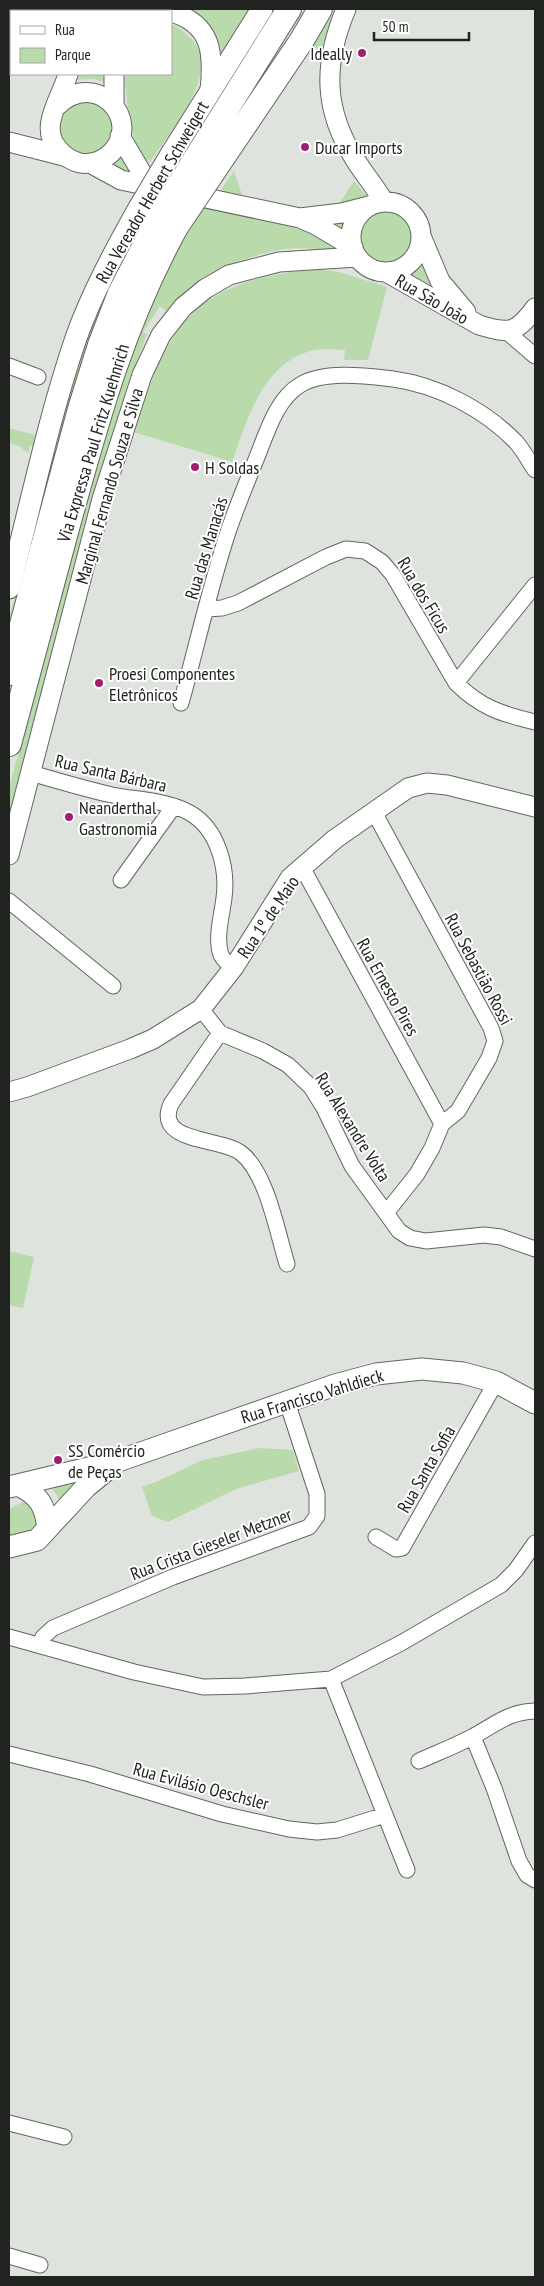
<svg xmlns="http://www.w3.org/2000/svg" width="544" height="2286" font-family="'PT Sans Narrow',sans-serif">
<rect width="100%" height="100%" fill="#dfe3dd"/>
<path fill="#b9daab" d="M9,9H104L100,11H11V51L9,49Z
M215,9H254L223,58C214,28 211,24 182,11Z
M334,18L325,54L311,45L328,20Z
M171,24C238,56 176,123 150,162C129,151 127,96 124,74H171Z
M72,74H107L109,84L94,79L70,80Z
M98,101L115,122L108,148L83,158L60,143L59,116L71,102Z
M120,152L138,176L101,164Z
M234,171L242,195L220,191Z
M354,181L367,196L335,210Z
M160,194L122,264L9,643V618L78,361L107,281Z
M205,205L295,220L336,245L334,250C317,249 300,247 284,249C240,256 197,280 167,312L160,306L143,332L147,334L128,383L105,459L9,818V788L119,380L163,274Z
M357 236a28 28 0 1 1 56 0a28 28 0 1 1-56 0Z
M353,217L348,238L322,222Z
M421,259L438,287L432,292L403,275Z
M315,269L339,272L387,287L368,360H344L345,350C334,350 321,348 310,351C262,365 247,420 232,462L134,432C168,323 195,281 315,269Z
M9,428L35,435L33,446L30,445L28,453L19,446L9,443Z
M9,1251L34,1257L23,1308L9,1305Z
M260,1448L293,1450L299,1471L236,1489L168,1522L152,1516L142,1487L158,1481L203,1460Z
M89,1477L61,1507L57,1495L52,1489Z
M27,1500L37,1505L41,1529L9,1539V1509Z"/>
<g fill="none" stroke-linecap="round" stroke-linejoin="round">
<defs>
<path id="minor" d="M507,332L535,356
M9,366L38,377
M207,609L222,608L238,603L326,557L346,549L365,551L382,562L393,575L456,683C481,708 502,714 535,722
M456,683L535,585
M181,703C197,645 210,586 229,529C237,506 246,484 255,462C266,436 275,400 300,385C324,370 367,376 393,379C438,385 485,410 516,442C523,450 529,461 535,470
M31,773C58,781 85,789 112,795C137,800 167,800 190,813C218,829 228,868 224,898C222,915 215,938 221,955C224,961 228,964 234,967
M374,812L491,1028L495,1041L489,1058L458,1111L442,1124L432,1148L417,1174L386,1213
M302,867L442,1124
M121,880L174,806
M9,901L113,986
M201,1009L220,1033L263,1051L288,1065L311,1087L324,1108L352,1166L399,1231L410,1238L426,1241L484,1235L501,1237L535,1249
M220,1033L171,1104C154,1144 221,1137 241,1153C267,1173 277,1232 287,1264
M376,1537L396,1549L402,1548L496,1382
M9,1637L134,1672L203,1687L245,1686L331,1679L401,1643L501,1585L516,1570L535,1543
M39,1645L43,1637L53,1628L173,1577L309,1527L317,1516V1494L287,1402
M331,1679L407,1870
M473,1737L494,1788L519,1861L527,1875L535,1880
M9,1754L90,1774L222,1814L289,1829L317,1832L337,1830L385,1815
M419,1761C437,1753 455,1746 472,1737C495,1725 507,1712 535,1711
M9,2123L64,2137
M9,2256L40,2265"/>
<path id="tertiary" d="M346,9C323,64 323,110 356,161C365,175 376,188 384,202
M134,11L142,9
M171,12C212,24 214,53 210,90
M57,106C95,68 143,119 112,152C104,160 92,165 80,163C71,161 64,156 58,149C38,127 62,97 68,74
M114,106V74
M120,136L149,185
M9,142L64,156
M90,163L121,180L300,218L316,225L353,247
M351 237a35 35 0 1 1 70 0a35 35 0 1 1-70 0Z
M300,218L342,213L369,206
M421,236L440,281L466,312
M386,272L479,325C509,334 516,334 535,308
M9,855L102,499L142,375L161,335L183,307L205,289L229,275L279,262L357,257
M9,1092L27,1087L130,1049L153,1039L201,1009L234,967L290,878L335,839L408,788L427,783L447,785L535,807"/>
<path id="secondary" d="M173,151L262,9
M9,588C31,505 48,420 76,338C92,293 116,249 139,208
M18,1485C39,1495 45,1505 48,1528
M9,1487L118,1461L335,1385L376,1374L422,1369L463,1373L496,1382L535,1403
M9,1547L37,1540L86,1487L114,1464"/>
<path id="primary" d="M194,161L289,9
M213,172L302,40L320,9
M9,673L80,409L100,345L120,293L159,218
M9,744C29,670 49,595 69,521C98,416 123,324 176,227"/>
</defs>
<use href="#minor" stroke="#626661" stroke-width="17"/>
<use href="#tertiary" stroke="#626661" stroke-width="21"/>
<use href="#secondary" stroke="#626661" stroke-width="23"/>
<use href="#primary" stroke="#626661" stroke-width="26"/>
<use href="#minor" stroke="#fff" stroke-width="15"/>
<use href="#tertiary" stroke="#fff" stroke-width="19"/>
<use href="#secondary" stroke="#fff" stroke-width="21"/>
<use href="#primary" stroke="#fff" stroke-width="24"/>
<defs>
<path id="secondary-bridge" d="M139,208L173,151"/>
<path id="primary-bridge" d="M159,218L194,161
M176,227L213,172"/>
</defs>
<use href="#secondary-bridge" stroke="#626661" stroke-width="23" stroke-linecap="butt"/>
<use href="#primary-bridge" stroke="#626661" stroke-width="26" stroke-linecap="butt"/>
<use href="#secondary-bridge" stroke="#fff" stroke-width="21"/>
<use href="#primary-bridge" stroke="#fff" stroke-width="24"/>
</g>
<g fill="#9f2073" stroke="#fff" stroke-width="2">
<circle cx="362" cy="53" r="5"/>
<circle cx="305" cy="147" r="5"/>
<circle cx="195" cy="467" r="5"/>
<circle cx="99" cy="683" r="5"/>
<circle cx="69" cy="817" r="5"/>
<circle cx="58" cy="1460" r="5"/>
</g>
<g text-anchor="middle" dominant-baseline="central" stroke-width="4" stroke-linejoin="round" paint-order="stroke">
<g font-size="18" fill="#212321" stroke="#fff" text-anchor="start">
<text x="352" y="53" text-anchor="end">Ideally</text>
<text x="315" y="147">Ducar Imports</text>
<text x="205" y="467">H Soldas</text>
<text x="109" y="673">Proesi Componentes<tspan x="109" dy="21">Eletrônicos</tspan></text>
<text x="79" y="807">Neanderthal<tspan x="79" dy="21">Gastronomia</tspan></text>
<text x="68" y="1450">SS Comércio<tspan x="68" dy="21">de Peças</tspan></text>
</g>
<g font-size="18" fill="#212321" stroke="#fff">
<text transform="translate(152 192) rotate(-60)">Rua Vereador Herbert Schweigert</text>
<text transform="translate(432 299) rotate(30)">Rua São João</text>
<text transform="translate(93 443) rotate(-73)">Via Expressa Paul Fritz Kuehnrich</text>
<text transform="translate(109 486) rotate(-74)">Marginal Fernando Souza e Silva</text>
<text transform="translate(206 548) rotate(-73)">Rua das Manacás</text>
<text transform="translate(424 595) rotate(59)">Rua dos Ficus</text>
<text transform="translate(111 773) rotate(13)">Rua Santa Bárbara</text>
<text transform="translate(268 917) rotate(-56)">Rua 1º de Maio</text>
<text transform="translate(479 969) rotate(62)">Rua Sebastião Rossi</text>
<text transform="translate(388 987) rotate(61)">Rua Ernesto Pires</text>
<text transform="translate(353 1127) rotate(58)">Rua Alexandre Volta</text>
<text transform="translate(312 1396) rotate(-17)">Rua Francisco Vahldieck</text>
<text transform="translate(426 1469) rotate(-60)">Rua Santa Sofia</text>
<text transform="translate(211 1544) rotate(-21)">Rua Crista Gieseler Metzner</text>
<text transform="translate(201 1786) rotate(15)">Rua Evilásio Oeschsler</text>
</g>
</g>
<rect width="544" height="2286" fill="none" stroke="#212321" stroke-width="20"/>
<rect x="10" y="10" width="162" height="65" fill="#ffffff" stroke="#a6a7a6"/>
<rect x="20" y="26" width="25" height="8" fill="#ffffff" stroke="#a6a7a6"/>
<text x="55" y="35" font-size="15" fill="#212321">Rua</text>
<rect x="20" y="48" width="25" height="15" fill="#b9daab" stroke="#a6a7a6"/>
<text x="55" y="60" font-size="15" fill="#212321">Parque</text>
<path d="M374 32v8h95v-8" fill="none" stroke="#212321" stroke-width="2.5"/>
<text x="382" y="32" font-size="15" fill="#212321" stroke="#ffffff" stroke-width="4" paint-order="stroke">50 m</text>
</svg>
